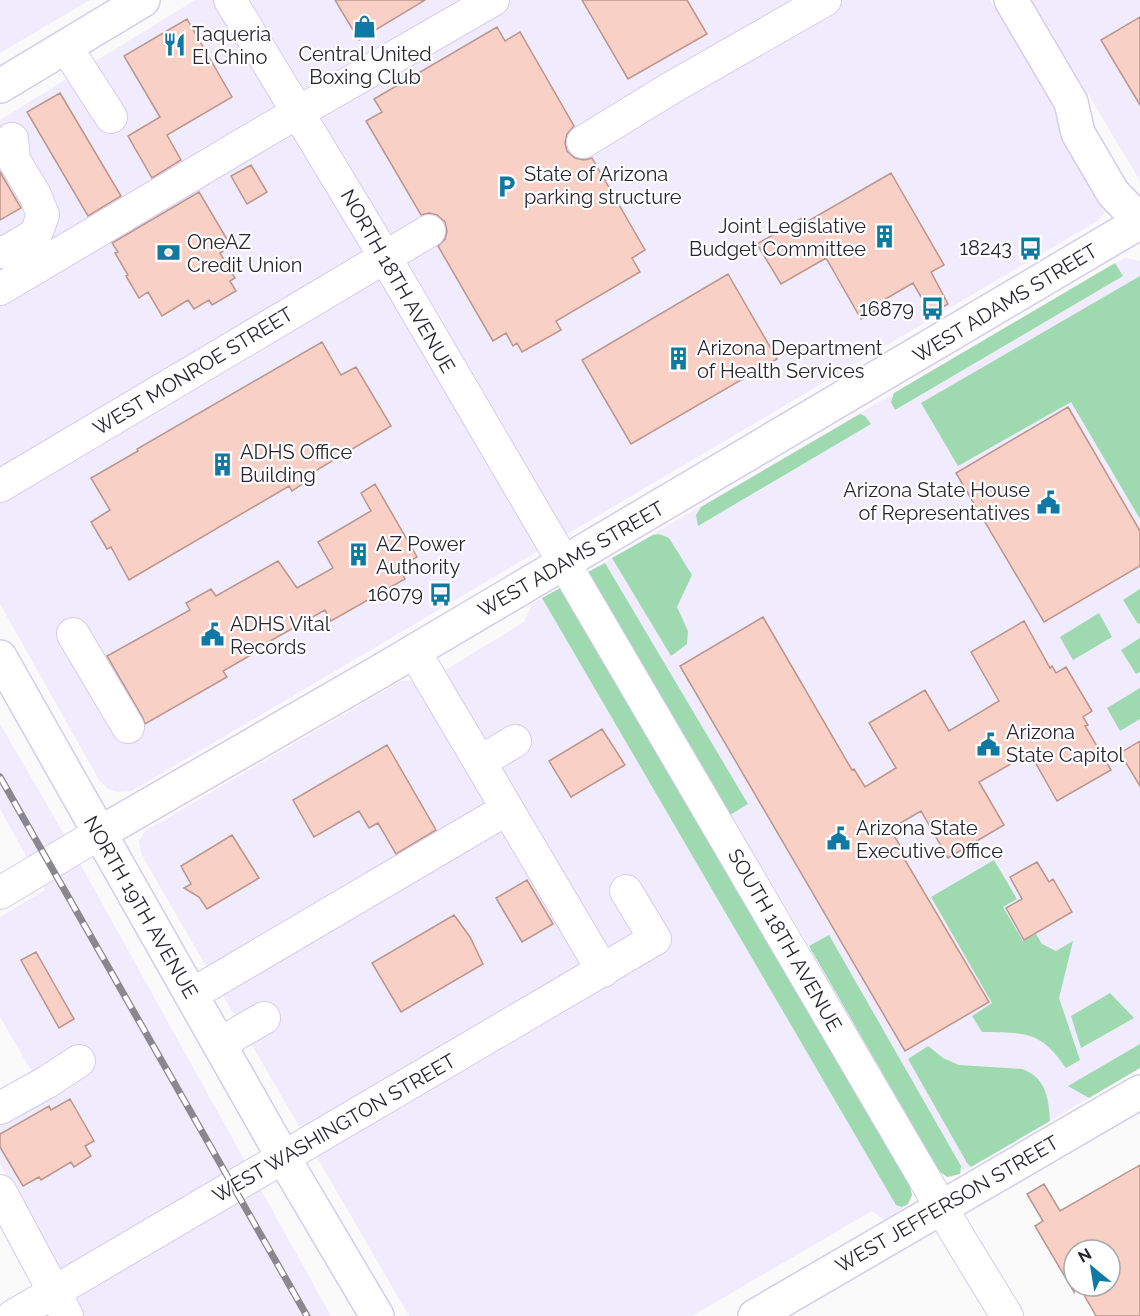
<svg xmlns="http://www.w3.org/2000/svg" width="1140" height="1316" font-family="Raleway,sans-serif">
<rect width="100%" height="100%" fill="#fafafa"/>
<path fill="#f0ecfe" d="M0,0H90L0,53Z
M195,0H990L1104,194L1106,205L1104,213L1099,220L132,791L117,792L108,789L99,780L0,604V120Z
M1032,0H1140V181Z
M1125,258L1140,261V1068L971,1167L952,1177H947L939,1171L809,946L730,815L588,572Z
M560,588L909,1183L912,1195L905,1207L884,1220L872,1211L692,1316H409L141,854L139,841L145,831L401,681L412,680L421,685L524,622L532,604Z
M0,724L52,813L331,1316H48L31,1286L61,1268L0,1164V1119L43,1091L0,1017V917L45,890L0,809Z"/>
<path fill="#9ed9af" d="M1115,263L1123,276L895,410L891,402L894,393Z
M1140,276V519L1071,402L958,466L921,403Z
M860,414L865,416L871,424L698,526L696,515L701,507Z
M659,534L669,538L692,575L677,607L688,631L687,644L671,656L612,558L653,535Z
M605,563L748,804L730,815L588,572Z
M560,588L909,1183L912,1195L908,1204L902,1207L896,1205L542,598Z
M1140,589V623L1138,624L1123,600Z
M1099,613L1112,637L1073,660L1060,637Z
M1140,638V672L1136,674L1121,650Z
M1140,688V719L1120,731L1107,708Z
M994,860L1017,899L1003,907L1023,941L1036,934L1042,944L1056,951L1073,941L1059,998L1080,1060L1066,1068C1040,1030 1025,1033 982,1032L972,1016L992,1003L931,897Z
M829,935L961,1166L960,1174L947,1177L939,1171L809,946Z
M1110,993L1134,1018L1081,1048L1071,1016Z
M1140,1044V1068L1089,1098L1068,1086Z
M928,1046L943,1058L959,1065L1022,1069C1046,1077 1049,1099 1050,1121L971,1167L967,1163L908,1059Z"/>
<path fill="#f9d0c6" stroke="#bb948b" stroke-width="1.5" d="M335,0H425L359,40Z
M582,0H687L707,34L628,79Z
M1140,17V105L1101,40Z
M187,19L232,97L167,135L181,160L152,178L128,136L160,117L124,56Z
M497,27L505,41L520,32L574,126L567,134L565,143L567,151L575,158L584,160L592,158L645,250L632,258L640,272L556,321L561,330L522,352L517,343L513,346L506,333L493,341L438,246L445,239L447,231L445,222L437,215L429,213L421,215L366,121L382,112L374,99Z
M60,93L121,196L88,216L27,112Z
M251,165L267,192L247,204L231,176Z
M0,172L21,208L0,220Z
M891,173L944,265L931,272L948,304L931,314L913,283L875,305L878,309L861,319L826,258L781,284L757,244L802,218L805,223Z
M199,192L231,246L220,253L235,278L230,281L236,291L212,305L209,300L194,309L188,300L162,316L148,292L139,298L126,276L128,275L115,253L118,252L112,243Z
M728,274L777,359L631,444L582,360Z
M322,342L341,375L356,367L391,426L305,477L307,481L292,491L289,486L129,580L111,547L107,549L91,522L110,510L91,478L138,451L137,449Z
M1068,407L1140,531V566L1044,622L956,473Z
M375,484L417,557L399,567L405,579L331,621L325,610L249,653L251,655L223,671L227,677L145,724L143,718L107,656L190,610L186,603L211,589L216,596L278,561L297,588L333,568L318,542L371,511L361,493Z
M763,617L852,770L854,769L865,787L896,768L869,723L925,690L949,731L999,701L971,652L1024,621L1050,668L1052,666L1056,673L1066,667L1092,711L1083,717L1088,725L1085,726L1111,770L1057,801L1030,753L979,782L1004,825L948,858L921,811L890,829L902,849L899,850L989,1002L905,1051L680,666Z
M602,729L625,765L571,797L549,761Z
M1140,741V786L1120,753Z
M387,745L436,830L396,854L378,823L369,828L359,811L314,837L293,800Z
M232,835L259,878L207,909L199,897L184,888L191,884L181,866Z
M1037,862L1049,882L1053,879L1072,912L1024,940L1006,908L1022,899L1010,877Z
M527,880L553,924L522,942L496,898Z
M454,915L470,937L483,964L401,1012L372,963Z
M36,952L74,1019L59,1028L21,960Z
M70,1099L94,1141L85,1146L91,1156L74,1167L71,1162L41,1180L39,1177L23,1186L0,1147V1134L49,1106L51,1110Z
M1140,1165V1316H1096L1079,1286H1110V1250H1074V1292L1035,1226L1043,1221L1027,1194L1044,1184L1060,1211Z"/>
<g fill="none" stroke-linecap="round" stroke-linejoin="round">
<defs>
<path id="minor" d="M230,0L385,257L961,1241L1007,1316
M66,47L111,117
M583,142L671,88L825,0
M0,252L8,251L36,234L43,215L35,195L14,160L12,139
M0,289L264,132L493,0
M0,486L429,231
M73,634L128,727
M414,651L603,971
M480,762L515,741
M0,893L100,833
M191,995L507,809
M219,1044L264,1018
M0,1108L47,1082L79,1061
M0,1191L67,1316
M13,1316L655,939L626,891"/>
<path id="major" d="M1011,0L1071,102L1078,133L1113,193L1140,221
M0,86L143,0
M0,657L283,1157L377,1316
M100,833L379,672L1140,222
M755,1316L1140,1092"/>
</defs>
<use href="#minor" stroke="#d4cbee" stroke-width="34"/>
<use href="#major" stroke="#d4cbee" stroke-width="36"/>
<use href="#minor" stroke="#fff" stroke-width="32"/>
<use href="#major" stroke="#fff" stroke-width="33"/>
<defs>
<path id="rail" d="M0,777L307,1316"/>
</defs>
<use href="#rail" stroke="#89888f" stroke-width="7"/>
<use href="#rail" stroke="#fff" stroke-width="4.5" stroke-dasharray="14" stroke-linecap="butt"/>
</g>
<defs>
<symbol id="shop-bare" viewBox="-9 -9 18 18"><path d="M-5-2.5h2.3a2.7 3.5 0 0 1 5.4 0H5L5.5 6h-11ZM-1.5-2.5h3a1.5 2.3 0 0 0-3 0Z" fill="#0f78a3" stroke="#fff" stroke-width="2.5" paint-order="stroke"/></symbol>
<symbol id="restaurant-bare" viewBox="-9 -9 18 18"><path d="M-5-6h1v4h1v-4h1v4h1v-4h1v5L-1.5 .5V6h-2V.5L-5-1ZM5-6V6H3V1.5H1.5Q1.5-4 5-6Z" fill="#0f78a3" stroke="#fff" stroke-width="2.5" paint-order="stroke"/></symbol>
<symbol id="parking-bare" viewBox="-9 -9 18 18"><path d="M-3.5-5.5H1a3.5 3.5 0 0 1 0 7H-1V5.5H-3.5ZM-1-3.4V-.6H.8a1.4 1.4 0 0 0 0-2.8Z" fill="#0f78a3" stroke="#fff" stroke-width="2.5" paint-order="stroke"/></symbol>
<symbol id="building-bare" viewBox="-9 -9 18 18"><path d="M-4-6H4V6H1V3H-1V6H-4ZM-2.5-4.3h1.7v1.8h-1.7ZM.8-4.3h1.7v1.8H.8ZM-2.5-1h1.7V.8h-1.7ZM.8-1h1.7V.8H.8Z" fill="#0f78a3" stroke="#fff" stroke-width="2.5" paint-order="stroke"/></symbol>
<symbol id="bus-bare" viewBox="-9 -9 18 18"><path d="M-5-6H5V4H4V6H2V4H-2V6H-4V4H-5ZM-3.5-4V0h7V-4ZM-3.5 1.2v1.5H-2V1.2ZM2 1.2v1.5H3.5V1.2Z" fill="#0f78a3" stroke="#fff" stroke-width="2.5" paint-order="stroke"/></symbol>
<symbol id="bank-bare" viewBox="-9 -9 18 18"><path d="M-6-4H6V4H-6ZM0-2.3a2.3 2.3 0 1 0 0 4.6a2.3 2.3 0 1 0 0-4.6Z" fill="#0f78a3" stroke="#fff" stroke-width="2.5" paint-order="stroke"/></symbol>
<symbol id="civic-bare" viewBox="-9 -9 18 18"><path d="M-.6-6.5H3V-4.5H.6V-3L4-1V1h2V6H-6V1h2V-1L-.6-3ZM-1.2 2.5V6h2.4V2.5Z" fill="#0f78a3" stroke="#fff" stroke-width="2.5" paint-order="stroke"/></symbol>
</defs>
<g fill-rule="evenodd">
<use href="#shop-bare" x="348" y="10" width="33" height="33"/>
<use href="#restaurant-bare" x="158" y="28" width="33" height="33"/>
<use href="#parking-bare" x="490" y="170" width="33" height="33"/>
<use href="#building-bare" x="868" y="220" width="33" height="33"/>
<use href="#bus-bare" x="1014" y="232" width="33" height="33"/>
<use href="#bank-bare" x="152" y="236" width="33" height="33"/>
<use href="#bus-bare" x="916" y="292" width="33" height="33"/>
<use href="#building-bare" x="662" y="342" width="33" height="33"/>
<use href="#building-bare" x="206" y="448" width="33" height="33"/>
<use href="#civic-bare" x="1032" y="486" width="33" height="33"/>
<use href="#building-bare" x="342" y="538" width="33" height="33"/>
<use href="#bus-bare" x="424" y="578" width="33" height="33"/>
<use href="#civic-bare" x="196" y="618" width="33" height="33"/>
<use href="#civic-bare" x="972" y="728" width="33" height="33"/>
<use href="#civic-bare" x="822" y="822" width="33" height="33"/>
</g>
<g text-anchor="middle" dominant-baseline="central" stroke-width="4.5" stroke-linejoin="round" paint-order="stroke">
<g font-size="20" fill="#292633" stroke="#fff" text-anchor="start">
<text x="192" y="34">Taqueria<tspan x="192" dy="23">El Chino</tspan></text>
<text x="365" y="54" text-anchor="middle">Central United<tspan x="365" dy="23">Boxing Club</tspan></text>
<text x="524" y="174">State of Arizona<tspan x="524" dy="23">parking structure</tspan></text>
<text x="866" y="226" text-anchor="end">Joint Legislative<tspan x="866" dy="23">Budget Committee</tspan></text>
<text x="187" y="242">OneAZ<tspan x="187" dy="23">Credit Union</tspan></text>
<text x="1012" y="248" text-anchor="end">18243</text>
<text x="914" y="309" text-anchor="end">16879</text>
<text x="697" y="348">Arizona Department<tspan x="697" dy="23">of Health Services</tspan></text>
<text x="240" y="452">ADHS Office<tspan x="240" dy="23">Building</tspan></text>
<text x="1030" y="490" text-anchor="end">Arizona State House<tspan x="1030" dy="23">of Representatives</tspan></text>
<text x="376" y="544">AZ Power<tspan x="376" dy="23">Authority</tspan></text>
<text x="423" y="594" text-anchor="end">16079</text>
<text x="230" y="624">ADHS Vital<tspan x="230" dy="23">Records</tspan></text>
<text x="1006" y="732">Arizona<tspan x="1006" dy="23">State Capitol</tspan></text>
<text x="856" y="828">Arizona State<tspan x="856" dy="23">Executive Office</tspan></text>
</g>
<g font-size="20" fill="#292633" stroke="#fff">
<text transform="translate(398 281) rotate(60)">NORTH 18TH AVENUE</text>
<text transform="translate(1005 303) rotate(-31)">WEST ADAMS STREET</text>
<text transform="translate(193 371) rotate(-31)">WEST MONROE STREET</text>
<text transform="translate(571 559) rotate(-30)">WEST ADAMS STREET</text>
<text transform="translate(141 907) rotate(60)">NORTH 19TH AVENUE</text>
<text transform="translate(785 940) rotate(60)">SOUTH 18TH AVENUE</text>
<text transform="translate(334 1128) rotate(-30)">WEST WASHINGTON STREET</text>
<text transform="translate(947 1204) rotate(-30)">WEST JEFFERSON STREET</text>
</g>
</g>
<g transform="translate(1092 1268) rotate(330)"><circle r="28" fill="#ffffff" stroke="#a9a8ad" stroke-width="1.5"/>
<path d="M0-4.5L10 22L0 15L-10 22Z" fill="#0f78a3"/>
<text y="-9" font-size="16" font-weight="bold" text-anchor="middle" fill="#292633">N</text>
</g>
</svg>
